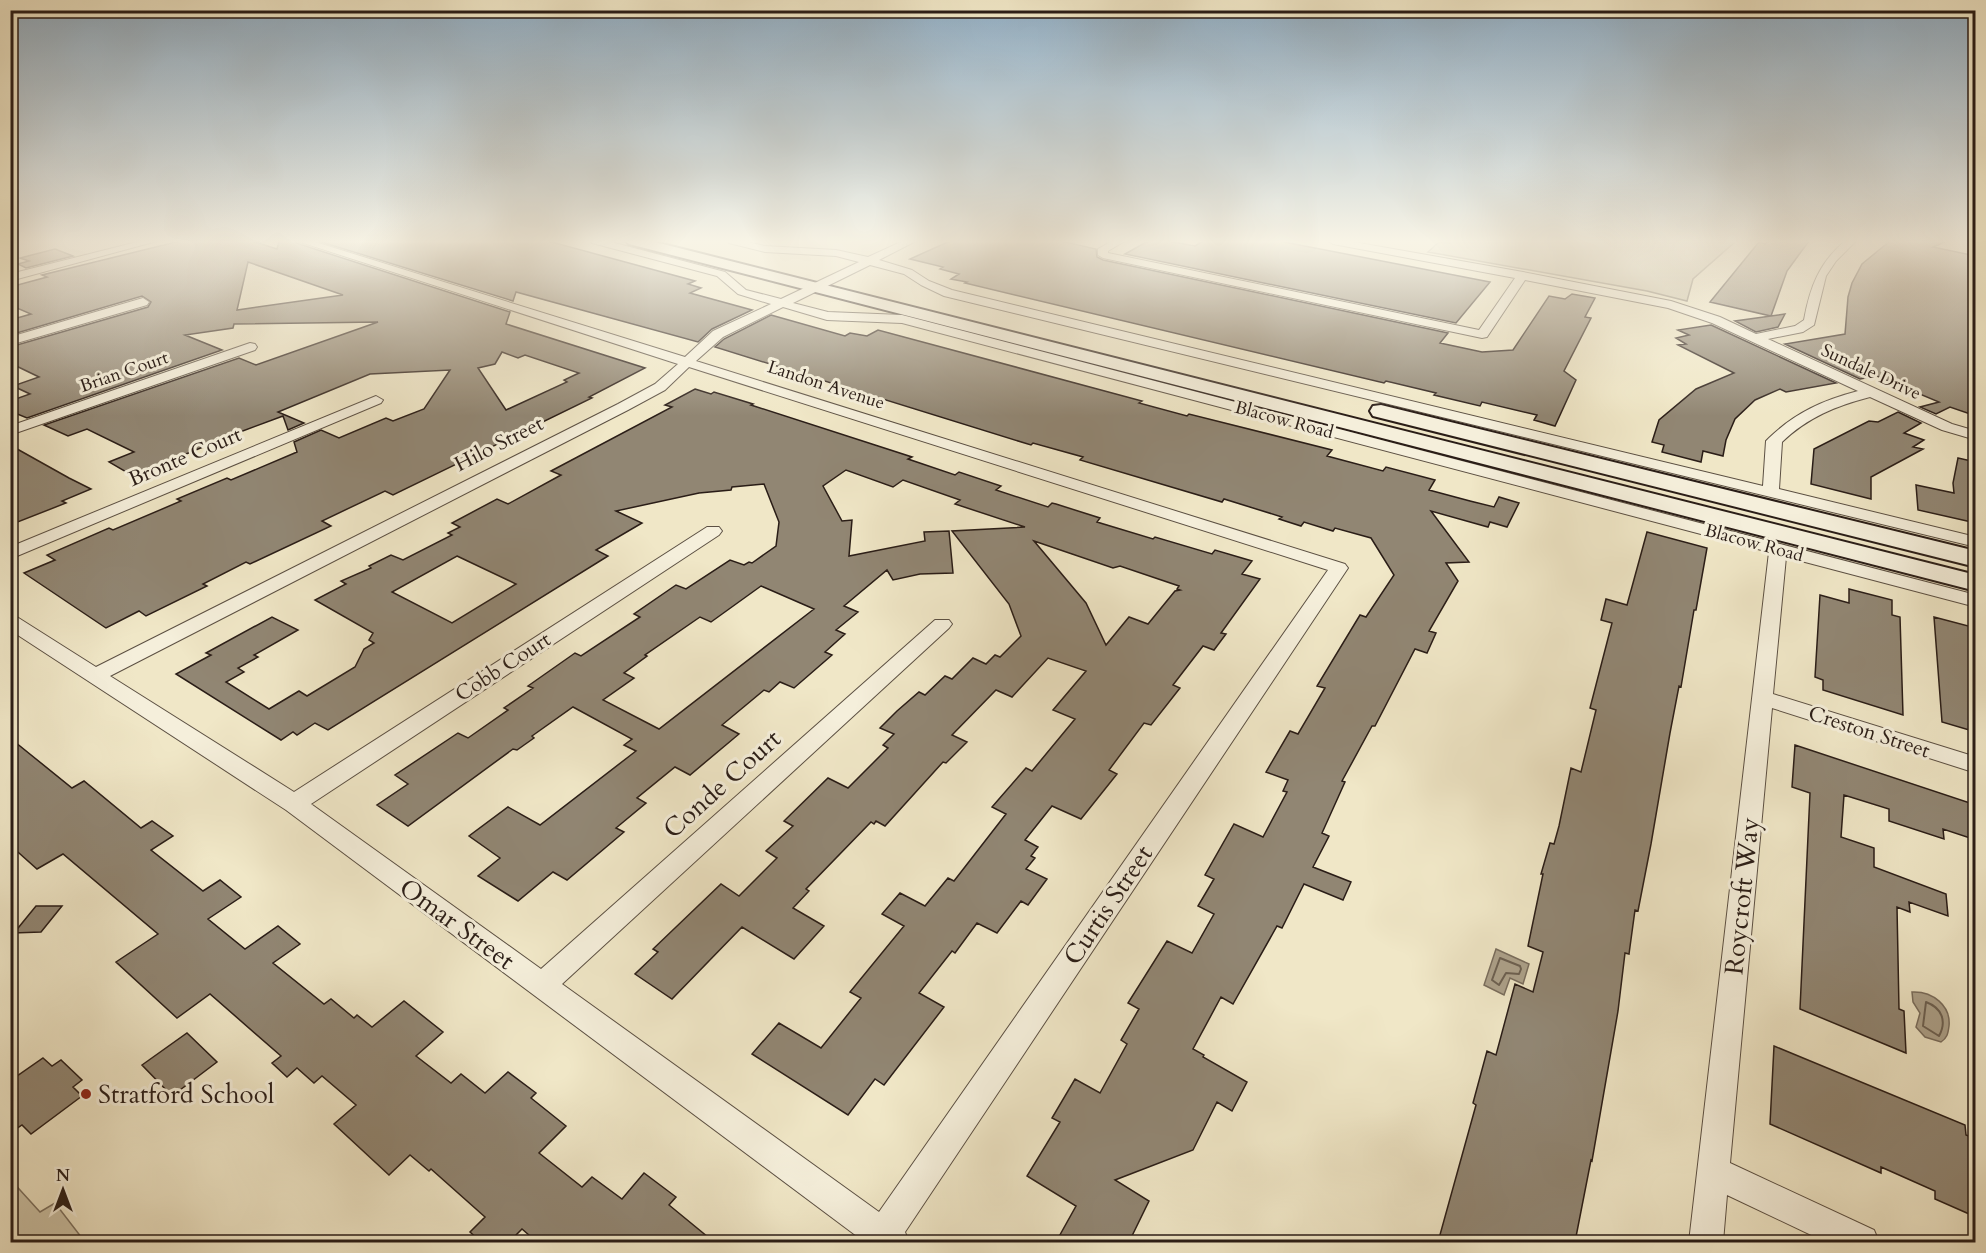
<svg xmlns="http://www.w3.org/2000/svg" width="1986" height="1253" font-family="Cardo,serif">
<rect width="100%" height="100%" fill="#f0e7c7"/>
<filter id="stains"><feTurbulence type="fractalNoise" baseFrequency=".00333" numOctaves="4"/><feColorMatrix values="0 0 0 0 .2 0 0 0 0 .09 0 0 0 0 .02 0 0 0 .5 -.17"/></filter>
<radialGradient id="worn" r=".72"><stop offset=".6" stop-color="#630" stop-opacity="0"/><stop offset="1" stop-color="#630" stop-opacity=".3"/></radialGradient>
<path fill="#cec5a9" stroke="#7c7160" stroke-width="1.5" d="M1452,241H1736L1693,279L1687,301L1647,291L1428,252L1439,242L1450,243Z
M10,1179L40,1212L55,1203L85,1242H11Z"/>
<path fill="#ada28b" stroke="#796d5d" stroke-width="1.5" d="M1496,949L1529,964L1523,984L1510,978L1504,995L1484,985Z
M1912,992C1933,991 1951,1006 1949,1026C1948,1034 1947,1038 1941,1042L1925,1037L1916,1027L1920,1013L1913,1002Z"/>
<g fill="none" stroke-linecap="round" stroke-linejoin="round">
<path stroke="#6c6051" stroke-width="2" d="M1500,958L1520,966L1521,969L1519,974L1506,973L1499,985L1492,980Z
M1926,1002C1942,1008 1947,1021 1939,1036L1923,1026Z"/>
</g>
<path fill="#918673" stroke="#2a1d17" stroke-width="1.5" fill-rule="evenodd" d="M180,241H252L277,249L279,241H295L296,243L510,312L506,324L645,368L589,397L592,398L393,495L385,491L322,521L331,526L250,564L246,562L203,584L207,586L146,616L139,611L106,628L24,573L55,560L47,555L109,528L113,530L181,501L177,499L227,478L231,480L297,452L294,442L321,430L339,438L386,418L393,421L424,409L450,370L370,374L278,412L304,423L288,430L283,416L232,435L133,476L109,462L134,452L87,429L68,436L44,425L239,358L256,365L378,322L234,324L233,328L185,335L222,350L27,418L10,411V401L30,394L13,386L39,377L10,363V347L148,307L151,302L142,296L10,335V320L31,314L10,305V287L47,277L42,275ZM248,262L343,295L237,310ZM502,352L518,358L525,355L579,373L564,380L567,382L506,410L478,368L495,364Z
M318,241H548L695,281L688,284L701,288L690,293L752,310L712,329L698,342L516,292L513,301Z
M950,241H1061L1096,249L1097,257L1103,260L1448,333L1440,343L1482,352L1513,350L1549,296L1565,299L1572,294L1595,298L1585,317L1591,318L1564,371L1576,380L1555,426L1534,420L1537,415L1482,402L1480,406L1434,395L1436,393L1386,381L1384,383L965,283L967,282L951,279L959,274L940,269L943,267L910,259Z
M1148,241H1168L1195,246L1203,241H1279L1490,282L1456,323L1125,254Z
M1768,241H1809L1787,271L1771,316L1710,302L1759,242L1765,244Z
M1890,241H1947L1933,247L1976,256V416L1950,407L1936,414L1920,407L1939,402L1877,376L1860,379L1785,344L1845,334L1848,297L1852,283L1862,264Z
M55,249L73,256L26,268L18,264L29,261L20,258Z
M1785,314L1778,327L1756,332L1735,321Z
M771,315L845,336L850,333L867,336L878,330L1142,401L1139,403L1187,416L1189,414L1332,450L1327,456L1383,471L1386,467L1435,480L1429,490L1470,501L1494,507L1499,497L1519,503L1507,527L1490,522L1488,527L1431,511L1469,562L1446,563L1458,581L1429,631L1436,633L1427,653L1415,649L1375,726H1372L1342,781L1345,782L1322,833L1329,836L1313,867L1351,882L1343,900L1304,884L1282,928L1277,926L1233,1004L1221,997L1193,1049L1204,1055L1203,1057L1247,1082L1232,1111L1217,1102L1193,1150L1115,1180L1149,1201L1129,1242H1056L1076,1206L1027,1176L1060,1122L1052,1118L1075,1079L1100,1093L1127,1044L1121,1040L1139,1009L1128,1003L1167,941L1192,953L1214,914L1198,906L1214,879L1205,875L1234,824L1263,837L1287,792L1283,791L1288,780L1266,772L1290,731L1298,734L1325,688L1317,686L1360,615L1366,617L1394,575L1371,538L1335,528L1333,531L1304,522L1301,526L1279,519L1282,517L1224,499L1222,502L1080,460L1083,457L1033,443L1031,445L715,347L724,339Z
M1711,325L1836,383L1786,392L1780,389L1755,400L1735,419L1726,440L1723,456L1703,451L1701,462L1662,452L1664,445L1652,442L1659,420L1696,389L1734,373L1678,345L1686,344L1676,338L1689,335L1678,330Z
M695,389L711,394L714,392L753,404L751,405L912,457L908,459L955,475L959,472L1001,486L996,490L1048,507L1052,503L1056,504L1100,518L1097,522L1153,539L1155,537L1212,554L1215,550L1252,561L1242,574L1260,579L1221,633L1226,634L1214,650L1203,646L1173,685L1180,688L1151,725L1144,723L1109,770L1117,774L1081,819L1052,806L1025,840L1038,847L1031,856L1035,858L1026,869L1047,879L1028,905L1021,901L997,933L977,923L955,953L952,951L919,993L944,1007L884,1085L875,1079L848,1115L752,1054L779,1023L821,1048L861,998L850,992L904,926L882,914L900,893L925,906L948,878L954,881L1006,814L992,807L1026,768L1032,771L1075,719L1053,710L1086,671L1048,658L1012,697L996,690L952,735L967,742L946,763L943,762L885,826L876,821L874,824L871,822L806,889L809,891L793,908L824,926L794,959L742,927L672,999L635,974L658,952L653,949L721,884L739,896L777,858L766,851L793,826L784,821L828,778L848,788L888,748L883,745L894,734L880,728L897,711L919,692L925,695L945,676L952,679L973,658L986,664L995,655L1000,657L1021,636L1009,604L952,531L1025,527L955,504L960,500L903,480L893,487L846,470L823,486L842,521L852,520L849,556L925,541L924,532L949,531L953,573L920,574L893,580L887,570L844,606L858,612L836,630L845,634L825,652L832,655L794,688L780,682L769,692L764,690L722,725L739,734L690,775L675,767L637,798L646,803L616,828L624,832L567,880L553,872L518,901L478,876L500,858L469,836L508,807L540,825L636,751L624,745L632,739L573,707L532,736L534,738L517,750L513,749L408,826L377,805L408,784L395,775L458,733L468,738L508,710L504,708L533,688L528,686L575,653L581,656L640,617L634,614L676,585L686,589L730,560L744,565L749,562L752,563L776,546L779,522L764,484L732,487L731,490L699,493L616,511L642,523L596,550L608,556L328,730L315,723L297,735L293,732L281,740L176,674L211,655L206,653L272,617L298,630L254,655L258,657L238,668L244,672L226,682L269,709L299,691L307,696L355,667L364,649L374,643L369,640L373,633L315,600L346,584L341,581L371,568L369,566L391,555L403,560L452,535L448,533L460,527L452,523L497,499L508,504L561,475L551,471L672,407L665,405ZM1034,541L1113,568L1120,566L1179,586L1177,589L1180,590L1175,591L1148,624L1129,617L1106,645L1086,603ZM457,556L516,584L452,623L392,592ZM761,586L814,609L659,729L603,700L634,678L624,673L647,656L645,655L700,617L711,622Z
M1898,412L1921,423L1904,433L1924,440L1913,447L1923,449L1871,477V499L1811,484L1814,449L1869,421L1878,422Z
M10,445L69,478L91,489L62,501L66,503L10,525Z
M1958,458L1976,462V523L1918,510L1916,485L1954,493L1953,483Z
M1647,532L1707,548L1696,610H1694L1681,687L1679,686L1670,733L1651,844L1638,911L1635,910L1629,954L1625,953L1618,1011L1592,1161L1591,1160L1575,1242H1438L1476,1105L1473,1103L1487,1051L1496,1055L1515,984L1533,992L1543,952L1528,946L1543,874H1541L1550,843L1554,844L1559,826L1571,768L1581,772L1596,710L1590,708L1612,623L1601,620L1606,599L1627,605Z
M1849,589L1892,600V615L1900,617L1903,715L1823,690V680L1815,677L1820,595L1849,603Z
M1934,617L1976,628V732L1942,722Z
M10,738L72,788L84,781L141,828L152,821L173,836L151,850L203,891L220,880L241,897L208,919L245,949L278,926L300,944L273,963L324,1004L331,999L354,1018L357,1015L372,1027L404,1001L443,1032L416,1056L451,1083L461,1074L485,1093L508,1072L536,1093L531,1098L566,1126L539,1153L582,1187L592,1177L622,1199L644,1173L676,1197L669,1205L714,1242H537L522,1229L509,1242H481L470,1232L485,1217L431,1169L429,1171L410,1155L389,1175L334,1124L356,1105L322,1076L314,1083L297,1068L287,1077L272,1063L281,1056L210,994L177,1018L116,962L158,934L63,854L37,869L10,845Z
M1795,745L1976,805V840L1943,829L1944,839L1889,821V809L1844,795L1841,837L1874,848V867L1946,894L1948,916L1909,902L1910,912L1897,907L1899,1009L1904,1011L1906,1053L1800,1009L1810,793L1792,787Z
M36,906H62L41,932L14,933Z
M187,1033L217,1062L172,1096L142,1065Z
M1774,1046L1965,1125L1966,1135L1976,1139V1217L1935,1199V1191L1881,1167V1173L1770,1124Z
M43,1058L52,1066L61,1060L82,1080L73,1087L82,1096L31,1134L22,1125L10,1133V1081Z"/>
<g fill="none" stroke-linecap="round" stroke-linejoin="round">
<defs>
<path id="street" d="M141,241H157L10,281V274Z
M297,241H312L685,357L713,331L771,304L738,294L717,276L592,243L591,241H607L725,272L746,290L781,299L859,262L836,256L765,252L729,243L728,241H744L765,246L836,250L868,257L903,241H916L879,260L912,270L929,281L952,290L1763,486L1766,441L1769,438C1795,413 1823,400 1858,391L1712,323L1668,308L1525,280L1487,337L1482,338L1103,258L1098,255V249L1112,241H1125L1108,251V253L1479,330L1515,278L1333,244L1328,241H1348L1523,272L1671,301L1720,317L1756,334L1795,326L1804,320C1810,287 1819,263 1845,241H1856L1836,261L1826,276L1814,325L1803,332L1768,339L1952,424L1976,431V440L1942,430L1870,397C1836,406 1808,417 1782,442L1779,489L1976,537V547L944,296L921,285L904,274L870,265L793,303L828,312L902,315L1976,595V607L1786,557L1773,694L1976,757V773L1772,708L1730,1163L1874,1230L1879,1242H1826L1727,1195L1723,1242H1689L1769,552L902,323L827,320L783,307L723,337L696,361L1345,564L1348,568L905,1232L909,1242H861L862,1240L286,810L10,630V615L17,617L96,667L618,404L655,384L678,364ZM689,367L1328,570L879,1212L562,984L949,628L952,624L949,620H935L541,969L311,804L719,535L722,531L719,527H707L294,792L110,676L628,410L665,390Z
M143,298L149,302L147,305L10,345V337Z
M250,343L255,344L257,347L255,350L10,435V426Z
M376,396L383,400L381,403L10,559V547Z"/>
<path id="secondary" d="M626,241H651L1976,575V591L629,244Z
M1381,405L1976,551V567L1373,416L1370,411L1373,406Z"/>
</defs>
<use href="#street" stroke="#5c5043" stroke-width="2"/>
<use href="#secondary" stroke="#2a1d17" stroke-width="4"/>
<use href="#street" fill="#f5efdb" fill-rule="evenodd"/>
<use href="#secondary" fill="#f5efdb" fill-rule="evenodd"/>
</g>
<linearGradient id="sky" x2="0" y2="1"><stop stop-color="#90adc3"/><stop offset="0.58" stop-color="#f8f4e6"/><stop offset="1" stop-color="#f8f4e6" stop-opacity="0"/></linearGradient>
<rect width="1986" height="416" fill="url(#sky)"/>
<circle fill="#8f2418" stroke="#f5efdb" stroke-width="2" cx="86" cy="1094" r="6"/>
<g text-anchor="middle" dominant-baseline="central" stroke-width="6" stroke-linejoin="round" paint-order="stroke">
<g font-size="18" fill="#2a1d17" stroke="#f5efdb">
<text transform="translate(124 372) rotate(-19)">Brian Court</text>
<text transform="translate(1871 372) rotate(25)">Sundale Drive</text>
<text transform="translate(826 385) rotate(18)">Landon Avenue</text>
<text transform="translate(1284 420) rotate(15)">Blacow Road</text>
<text transform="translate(1754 543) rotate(15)">Blacow Road</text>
</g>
<g font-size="21" fill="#2a1d17" stroke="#f5efdb">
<text transform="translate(499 444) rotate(-27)">Hilo Street</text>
<text transform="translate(185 457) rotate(-23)">Bronte Court</text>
<text transform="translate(503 667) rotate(-33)">Cobb Court</text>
<text transform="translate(1869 732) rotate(18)">Creston Street</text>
</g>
<g font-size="26" fill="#2a1d17" stroke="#f5efdb">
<text transform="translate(722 784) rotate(-42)">Conde Court</text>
<text transform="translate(1742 896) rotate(-84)">Roycroft Way</text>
<text transform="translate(1108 905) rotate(-56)">Curtis Street</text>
<text transform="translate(457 924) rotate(36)">Omar Street</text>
</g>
<g font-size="26" fill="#2a1d17" stroke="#f5efdb" text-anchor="start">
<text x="98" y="1094">Stratford School</text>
</g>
</g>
<rect width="1986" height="1253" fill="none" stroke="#f0e7c7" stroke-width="36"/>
<rect x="12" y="12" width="1962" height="1229" fill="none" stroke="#2a1d17" stroke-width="3"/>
<rect x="18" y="18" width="1950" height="1217" fill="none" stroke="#2a1d17" stroke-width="1.5"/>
<g transform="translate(63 1190)" stroke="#f5efdb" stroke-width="4.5" paint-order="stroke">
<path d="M0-4.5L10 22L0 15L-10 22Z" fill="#2a1d17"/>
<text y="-9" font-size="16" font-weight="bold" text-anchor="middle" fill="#2a1d17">N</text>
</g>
<rect width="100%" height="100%" filter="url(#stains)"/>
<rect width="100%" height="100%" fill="url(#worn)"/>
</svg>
